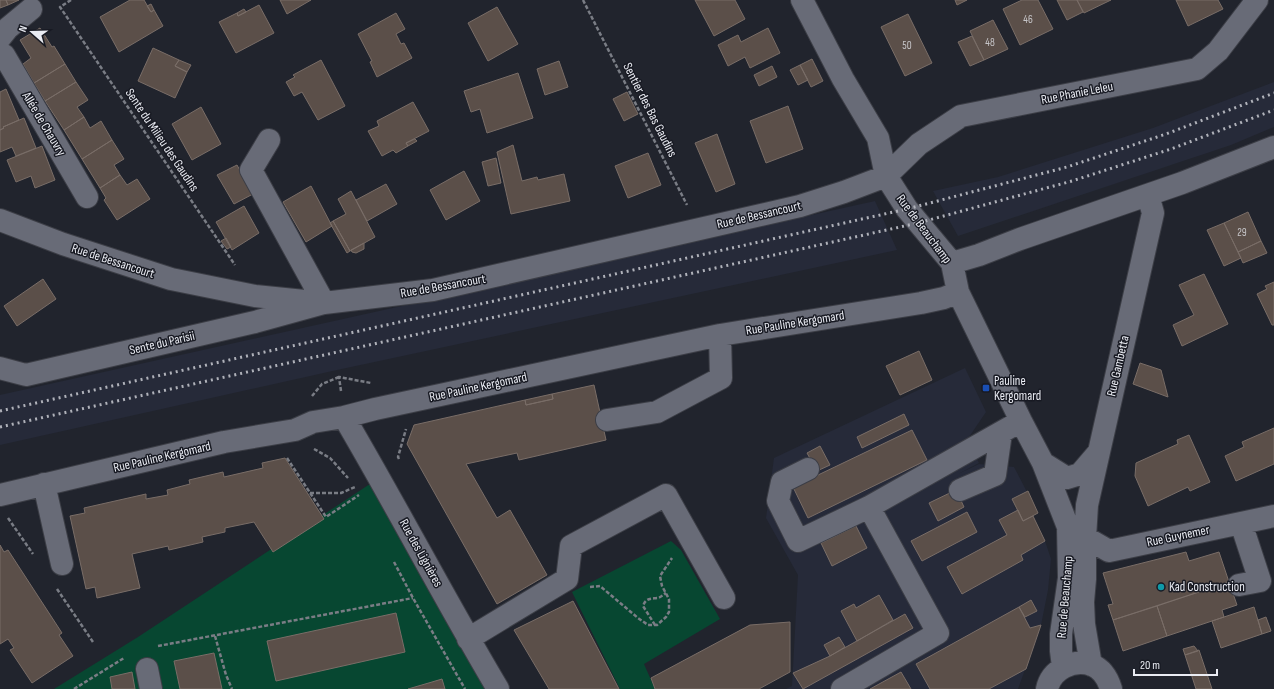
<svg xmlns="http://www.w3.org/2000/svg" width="1274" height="689" font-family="'Sofia Sans Condensed',sans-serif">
<rect width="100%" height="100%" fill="#21242d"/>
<path fill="#262a39" d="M1274,82V127L1231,145L958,236L933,191L998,177L1153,128Z
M875,201L897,250L337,370L0,445V395Z
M965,368L986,412L967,440L979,463L958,474L979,464L1014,467L1027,492L1012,499L1015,506L1014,507L1018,510L1033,516L1045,541L1051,559L1048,590L1041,625L1018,689H786L792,686L798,575L766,518L774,458Z"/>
<path fill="#074731" d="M379,478L492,689H54L138,637Z
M671,541L681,550L720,619L644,664L655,689H620L572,592Z"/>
<path fill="#5b4f49" stroke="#796d67" d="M0,0H6L8,5L0,8Z
M6,0H19L8,5Z
M130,0H144L151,12L154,10L163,26L119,52L100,17Z
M280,0H311L287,14Z
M695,0H735L745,19L714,36Z
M955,0H967L957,5Z
M1022,0H1038L1053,29L1020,45L1003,9Z
M1057,0H1077L1083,12L1067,20Z
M1077,0H1111L1084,13Z
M1176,0H1218L1223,9L1188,26Z
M151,4L154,10L151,12L147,6Z
M259,5L274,33L236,53L219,22L237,13L238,16Z
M497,7L518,44L488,61L468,23Z
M244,9L246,12L238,16L237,13Z
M396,13L405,29L396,34L401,44L404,43L412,58L377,77L370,62L372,61L358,34Z
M908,14L932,63L905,76L881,27Z
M993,20L1008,49L984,60L970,31Z
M40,28L52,47L54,46L65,64L34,83L23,64L31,58L20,40Z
M768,28L780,53L750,68L745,57L728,66L718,45L738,35L741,42Z
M972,36L984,60L970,66L958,42Z
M153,48L179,60L175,66L187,72L175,98L138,81Z
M812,59L823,81L811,87L800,65Z
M179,60L191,65L187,72L175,66Z
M321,60L345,106L318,120L302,92L294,96L286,82L295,77L293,75Z
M559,61L568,87L545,95L537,69Z
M65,64L76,82L45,101L34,83Z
M800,65L808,80L798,85L790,70Z
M772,66L777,77L759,86L754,75Z
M518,73L533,118L487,133L480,109L471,112L464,91Z
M76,82L88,100L77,107L84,117L64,130L45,101Z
M6,89L19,120L3,127L4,128L0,130V92Z
M627,92L638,114L624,121L613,99Z
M413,102L429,131L406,143L408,146L396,153L393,150L382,156L368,131L379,126L377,121Z
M788,106L803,149L766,163L750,121Z
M201,107L221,144L192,160L172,124Z
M84,117L90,128L101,121L112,140L82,159L64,130Z
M24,118L36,148L16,156L12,147L0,152V130L4,128L3,127Z
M717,134L735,184L716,192L695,143Z
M415,139L417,141L408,146L406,143Z
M112,140L124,159L114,165L120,175L100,188L82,159Z
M513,145L522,181L537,177L538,180L564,174L570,201L511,214L497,152Z
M42,146L55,180L35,188L31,176L16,182L7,160Z
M648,153L661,185L628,198L615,166Z
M496,158L501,183L488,186L482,162Z
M237,165L253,194L234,204L217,175Z
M464,171L480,201L446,220L430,190Z
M120,175L127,185L137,179L150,199L117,220L104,200L106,198L100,188Z
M386,184L397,204L367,221L356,200Z
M311,186L332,226L306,242L283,202Z
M351,191L375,237L350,251L333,221L346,214L338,199Z
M244,206L259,233L232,250L216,222Z
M1248,212L1261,241L1238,252L1224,223Z
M333,221L350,251L347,253L330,223Z
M1224,223L1241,258L1224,266L1207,230Z
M226,238L231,247L227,249L221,241Z
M1261,241L1267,253L1243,263L1238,252Z
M364,243V249L356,253L352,252L351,250Z
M1204,274L1228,324L1182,346L1173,325L1194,315L1179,285Z
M43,279L56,299L17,326L4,306Z
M1274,282V325H1272L1257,294L1267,289L1265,286Z
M919,351L932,380L900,395L886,366Z
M1140,363L1161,370L1168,397L1133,384Z
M594,385L606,440L519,460L517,453L466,464L497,518L510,510L547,575L497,604L407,444L414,425L525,400L526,405L553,399L552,394Z
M552,394L553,399L526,405L525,400Z
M904,414L909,425L862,448L857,437Z
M1274,428V464L1236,481L1225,456L1244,447L1242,442Z
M912,430L927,460L808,518L793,487Z
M1189,435L1210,482L1190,491L1188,487L1148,506L1135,476L1136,463L1178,444L1177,440Z
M820,446L830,465L817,471L807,453Z
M285,458L324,519L273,552L254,522L225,528V532L202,537L203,542L169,550L168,546L132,554L140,588L97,598L95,587L86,589L70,516L85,513L84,508L146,494V499L168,495L167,490L190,484L189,480L223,472L224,477L263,468L262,463Z
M956,490L964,507L938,521L929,503Z
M1028,491L1038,513L1023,521L1012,499Z
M1018,510L1023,521L1033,516L1045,541L1021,555L1023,560L962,594L947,567L1007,535L999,520Z
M967,512L977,532L922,561L911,541Z
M856,526L867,548L832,566L821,543Z
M0,545L4,552L8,550L62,633L59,635L73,656L32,683L10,650L14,648L8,639L0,644Z
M1186,552L1189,561L1219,552L1229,582L1113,620L1108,605L1113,604L1103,573Z
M1229,582L1237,605L1222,610L1224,617L1167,636L1157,606Z
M879,595L893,620L857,641L841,611L854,604L856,608Z
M1031,600L1037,611L1025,617L1019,607Z
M573,601L619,689H549L514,630Z
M1157,606L1167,636L1123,651L1113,620Z
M1019,607L1030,628L1041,625L1026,669L989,689H930L916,664Z
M1254,607L1262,634L1221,648L1212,621Z
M396,613L405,652L276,681L267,641Z
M905,614L913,628L803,689L793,673L830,656Z
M1266,617L1271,631L1262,634L1258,620Z
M790,622V672L759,689H655L651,678L750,625Z
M839,637L845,647L830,656L824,645Z
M1194,646L1198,651L1185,655L1183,649Z
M1199,650L1212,689H1196L1185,655Z
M214,653L222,689H180L174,661Z
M132,672L135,689H112L110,677Z
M901,672L911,689H870Z
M442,679L445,689H408L432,682Z"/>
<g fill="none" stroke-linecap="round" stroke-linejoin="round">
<defs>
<path id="minor" d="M802,0L843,79L878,138L886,176L907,209L952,263L958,292L1021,421L1043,463L1068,527L1069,578L1061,634V651L1063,667
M0,38L8,28L31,9
M0,53L4,55L87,197
M0,220L63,244L171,279L255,296L324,303L433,290L800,206L844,192L886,176L919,144L961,116L1197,69L1218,51L1257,0
M952,263L979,255L1020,239L1182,183L1274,147
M0,368L26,375L255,322L324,303L251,170L269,140
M344,417C397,507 445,600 498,689
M607,420L657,412L721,378L720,335
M1043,463L1067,478L1080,474L1098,453
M808,469L782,482L778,501L798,541L869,507
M44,484L62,564
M960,490L995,475L1001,433
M0,495L224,442L295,430L313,422L344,417L375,409L720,335L921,303L944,298L958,292
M1076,532L1109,551L1274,516
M1239,585L1260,581L1241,523
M468,639L567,579L571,546L666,495L724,598
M1091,665L1084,624L1083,602L1085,579V538L1087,505L1153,213L1148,195
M147,669L151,689
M842,689L938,633L869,507L1021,421
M1047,689C1051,670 1073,658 1092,665C1102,669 1108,679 1111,689"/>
</defs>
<use href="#minor" stroke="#3c3e46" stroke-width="24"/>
<path stroke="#7a7d85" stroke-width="2.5" stroke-dasharray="4 2" stroke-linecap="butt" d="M71,0L60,7L235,265
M583,0L687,205
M341,391L339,377L371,383
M312,396L322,384L339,377
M314,449L330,458L348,478
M287,458L326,517L359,495
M399,459L398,457L406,429
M310,493H341L355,487
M8,518L33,554
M394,562L413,598L465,689
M590,587L600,586L638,618L648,625H657L666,617L669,612V599L662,586L660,576L672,558
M57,589L93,642
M655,625L643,606C646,598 650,599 657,598C660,598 663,595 666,593
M215,636L226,675L232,689
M158,646L413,598
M74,689L124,658"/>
<use href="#minor" stroke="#686b77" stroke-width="22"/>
<path stroke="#b0b2ba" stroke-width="3" stroke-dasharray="2 4" stroke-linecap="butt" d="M0,411L907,209L1067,167L1166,134L1274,93
M0,427L918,223L1072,181L1171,149L1274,110"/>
</g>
<rect fill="#1a4fb4" stroke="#181a23" stroke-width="1.5" x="982" y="384" width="8" height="8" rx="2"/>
<circle fill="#0f9aa8" stroke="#181a23" stroke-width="1.5" cx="1161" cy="587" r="4"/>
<g text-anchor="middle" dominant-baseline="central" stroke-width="3" stroke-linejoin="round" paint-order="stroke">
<g font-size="11" fill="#c6c5c8">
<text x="1028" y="19">46</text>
<text x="990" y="42">48</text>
<text x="907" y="45">50</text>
<text x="1242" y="232">29</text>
</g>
<g font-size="13" fill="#eaecf3" stroke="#181a23">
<text transform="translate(1077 93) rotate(-11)">Rue Phanie Leleu</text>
<text transform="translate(650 110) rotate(63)">Sentier des Bas Gaudins</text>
<text transform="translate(44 124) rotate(59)">Allée de Chauvry</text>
<text transform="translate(162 140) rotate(56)">Sente du Milieu des Gaudins</text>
<text transform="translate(759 215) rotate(-13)">Rue de Bessancourt</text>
<text transform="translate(924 229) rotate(53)">Rue de Beauchamp</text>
<text transform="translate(113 261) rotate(18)">Rue de Bessancourt</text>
<text transform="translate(443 286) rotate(-10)">Rue de Bessancourt</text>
<text transform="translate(795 323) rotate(-9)">Rue Pauline Kergomard</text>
<text transform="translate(162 343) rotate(-13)">Sente du Parisii</text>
<text transform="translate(1118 366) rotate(-77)">Rue Gambetta</text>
<text transform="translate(478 387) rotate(-12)">Rue Pauline Kergomard</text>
<text transform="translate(162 457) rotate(-13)">Rue Pauline Kergomard</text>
<text transform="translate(1178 536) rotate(-12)">Rue Guynemer</text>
<text transform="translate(421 553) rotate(61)">Rue des Lignières</text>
<text transform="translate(1065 597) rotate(-85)">Rue de Beauchamp</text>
</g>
<g font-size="13" fill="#eaecf3" stroke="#181a23" text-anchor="start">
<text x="994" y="381">Pauline<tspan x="994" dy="15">Kergomard</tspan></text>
<text x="1169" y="587">Kad Construction</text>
</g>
</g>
<g transform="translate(32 32) rotate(290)" stroke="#181a23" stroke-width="3" paint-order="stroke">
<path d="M0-3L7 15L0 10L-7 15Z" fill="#eaecf3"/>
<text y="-6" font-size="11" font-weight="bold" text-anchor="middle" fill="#eaecf3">N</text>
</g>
<path d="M1134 669v6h83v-6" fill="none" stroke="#eaecf3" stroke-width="2"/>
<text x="1140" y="669" font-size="12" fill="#eaecf3" stroke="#181a23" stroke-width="3" paint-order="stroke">20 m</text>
</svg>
